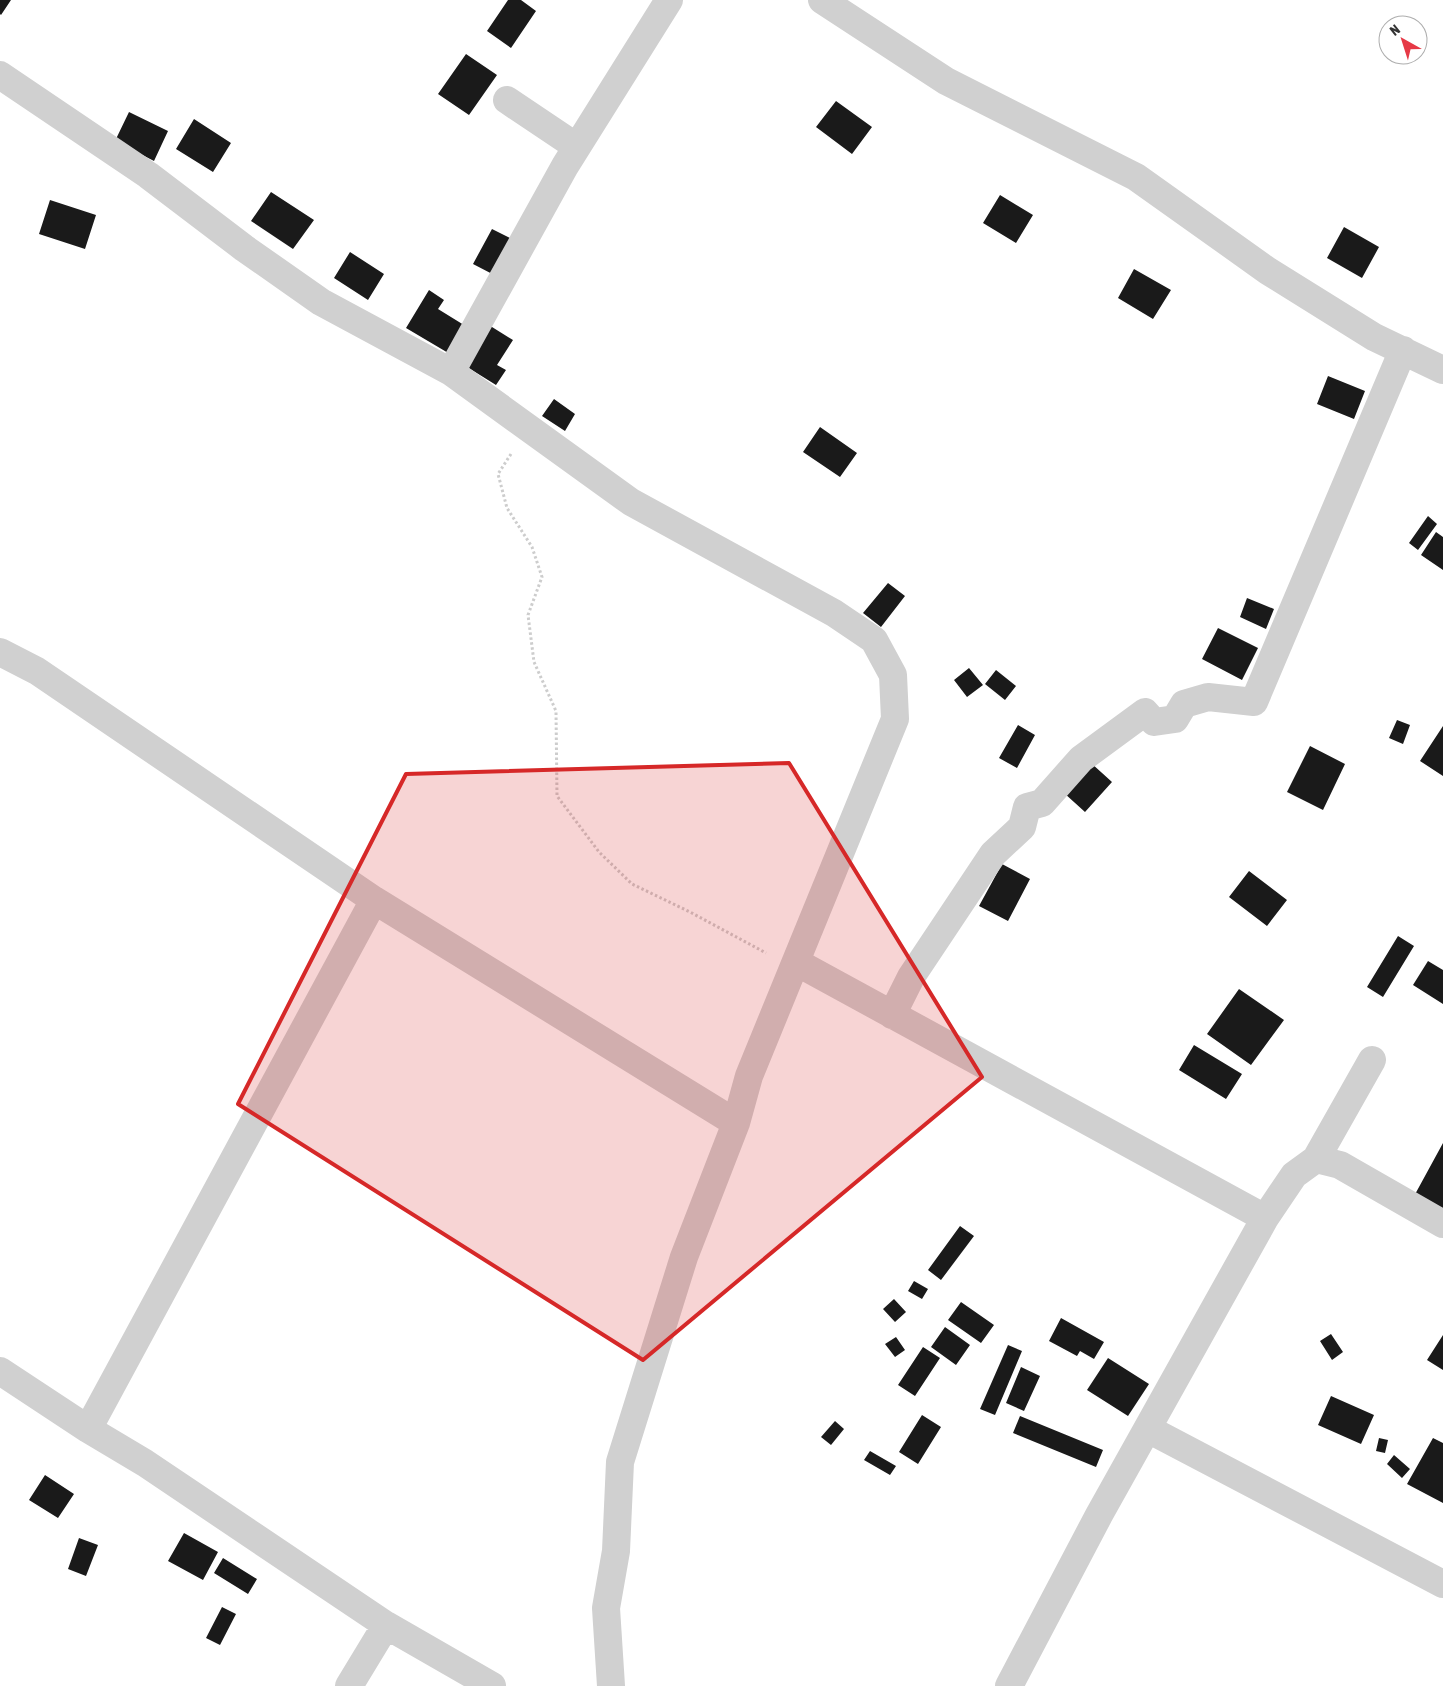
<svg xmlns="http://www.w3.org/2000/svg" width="1443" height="1686" font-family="'Asap Condensed',sans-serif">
<rect width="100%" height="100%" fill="#fff"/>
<path fill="#1a1a1a" d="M0,0H11L1,15L0,14Z
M508,0H521L536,11L511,48L487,31Z
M466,54L497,75L469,115L438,94Z
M836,101L872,127L852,154L816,127Z
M129,112L168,131L154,161L115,141Z
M194,119L231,143L213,172L176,149Z
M271,192L314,220L293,249L251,221Z
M1000,195L1033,215L1016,243L983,223Z
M50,200L96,215L85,249L39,234Z
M1344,227L1379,247L1362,278L1327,258Z
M492,229L518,242L500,278L473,264Z
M350,252L384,274L368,300L334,278Z
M1134,269L1171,290L1153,319L1118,298Z
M429,290L444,300L438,309L472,330L455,357L406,328Z
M484,322L513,340L497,365L506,370L496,385L459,362Z
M1328,376L1365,391L1354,419L1317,404Z
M554,399L575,414L565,431L542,416Z
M820,427L857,453L840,477L803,452Z
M1428,516L1437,524L1418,550L1409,543Z
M1436,532L1443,537V570L1421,555Z
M888,583L905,596L881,627L863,613Z
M1247,598L1274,609L1266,629L1240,617Z
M1218,628L1258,648L1242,680L1202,659Z
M969,668L983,685L967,697L954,680Z
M996,670L1016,686L1005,700L985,684Z
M1397,720L1410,725L1403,744L1389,738Z
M1018,725L1035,735L1017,768L999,758Z
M1443,726V776L1420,761Z
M1310,746L1345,764L1323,810L1287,792Z
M1091,763L1112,782L1085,812L1064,793Z
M1002,864L1030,879L1008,921L979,906Z
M1249,871L1287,900L1267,926L1229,897Z
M1398,936L1414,946L1383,997L1367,987Z
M1428,961L1443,970V1004L1413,985Z
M1239,989L1284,1020L1251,1065L1207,1034Z
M1194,1045L1242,1074L1226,1099L1179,1070Z
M1443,1143V1215L1413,1198Z
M960,1226L974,1236L941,1280L928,1270Z
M914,1281L928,1289L922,1299L908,1291Z
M894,1299L906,1312L895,1322L883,1309Z
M961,1302L994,1325L981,1343L948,1320Z
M1061,1318L1104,1342L1094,1359L1080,1351L1077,1356L1049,1341Z
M945,1327L970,1345L956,1365L931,1347Z
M1331,1334L1343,1352L1332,1360L1320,1341Z
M1443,1335V1370L1427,1360Z
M896,1337L905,1350L895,1357L885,1344Z
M1008,1345L1022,1351L995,1415L980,1409Z
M923,1347L940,1358L915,1396L898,1385Z
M1108,1358L1149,1384L1128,1416L1087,1390Z
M1021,1367L1040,1376L1024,1411L1006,1403Z
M1331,1396L1374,1415L1361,1444L1318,1425Z
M922,1415L941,1427L918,1464L899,1452Z
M1020,1416L1103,1450L1096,1467L1013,1433Z
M835,1421L844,1429L831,1445L821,1437Z
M1379,1438L1388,1440L1385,1453L1376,1451Z
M1433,1438L1443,1443V1503L1407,1484Z
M870,1451L896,1466L890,1475L864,1460Z
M1394,1455L1410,1469L1402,1478L1387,1464Z
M45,1475L74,1494L58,1518L29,1500Z
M184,1533L218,1552L203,1580L168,1561Z
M79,1538L98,1545L86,1576L68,1569Z
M223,1558L257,1579L248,1594L214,1573Z
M222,1607L236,1614L220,1645L206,1638Z"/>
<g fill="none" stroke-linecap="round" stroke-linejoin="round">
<path stroke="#cdcdcd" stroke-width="3" stroke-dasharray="2.5 2.5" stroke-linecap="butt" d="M511,454L498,474L507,508L532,547L542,577L528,615L534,662L556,711L557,796L599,852L632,884L690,912L766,953"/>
<path stroke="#d0d0d0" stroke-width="28" d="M822,0L946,81L1136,177L1268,271L1374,337L1443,370
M0,75L148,175L244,248L321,302L451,372L631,502L834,613L874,640L893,675L895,719L749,1076L736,1123L684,1257L620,1462L616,1551L606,1608L611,1686
M507,100L577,147
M451,372L565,166L669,0
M0,652L37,671L374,900L736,1123
M796,962L1265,1218
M892,1015L911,977L993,854L1022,827L1027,807L1042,803L1081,759L1145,712L1154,722L1175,719L1184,704L1208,697L1254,702L1403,350
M1316,1159L1340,1165L1443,1224
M0,1371L88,1429L145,1463L386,1625L492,1686
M88,1429L374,900
M1148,1429L1443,1584
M349,1686L386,1625
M1009,1686L1099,1515L1265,1218L1294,1175L1316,1159L1372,1060"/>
</g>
<path fill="#d62828" fill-opacity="0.2" stroke="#d62828" stroke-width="4" stroke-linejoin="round" d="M789,763L982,1077L643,1360L238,1104L406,774Z"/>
<g transform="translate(1403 40) rotate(321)"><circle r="24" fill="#ffffff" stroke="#adadad"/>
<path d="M0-4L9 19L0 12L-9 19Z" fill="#e63946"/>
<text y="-8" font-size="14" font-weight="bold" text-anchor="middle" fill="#333333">N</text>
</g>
</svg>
